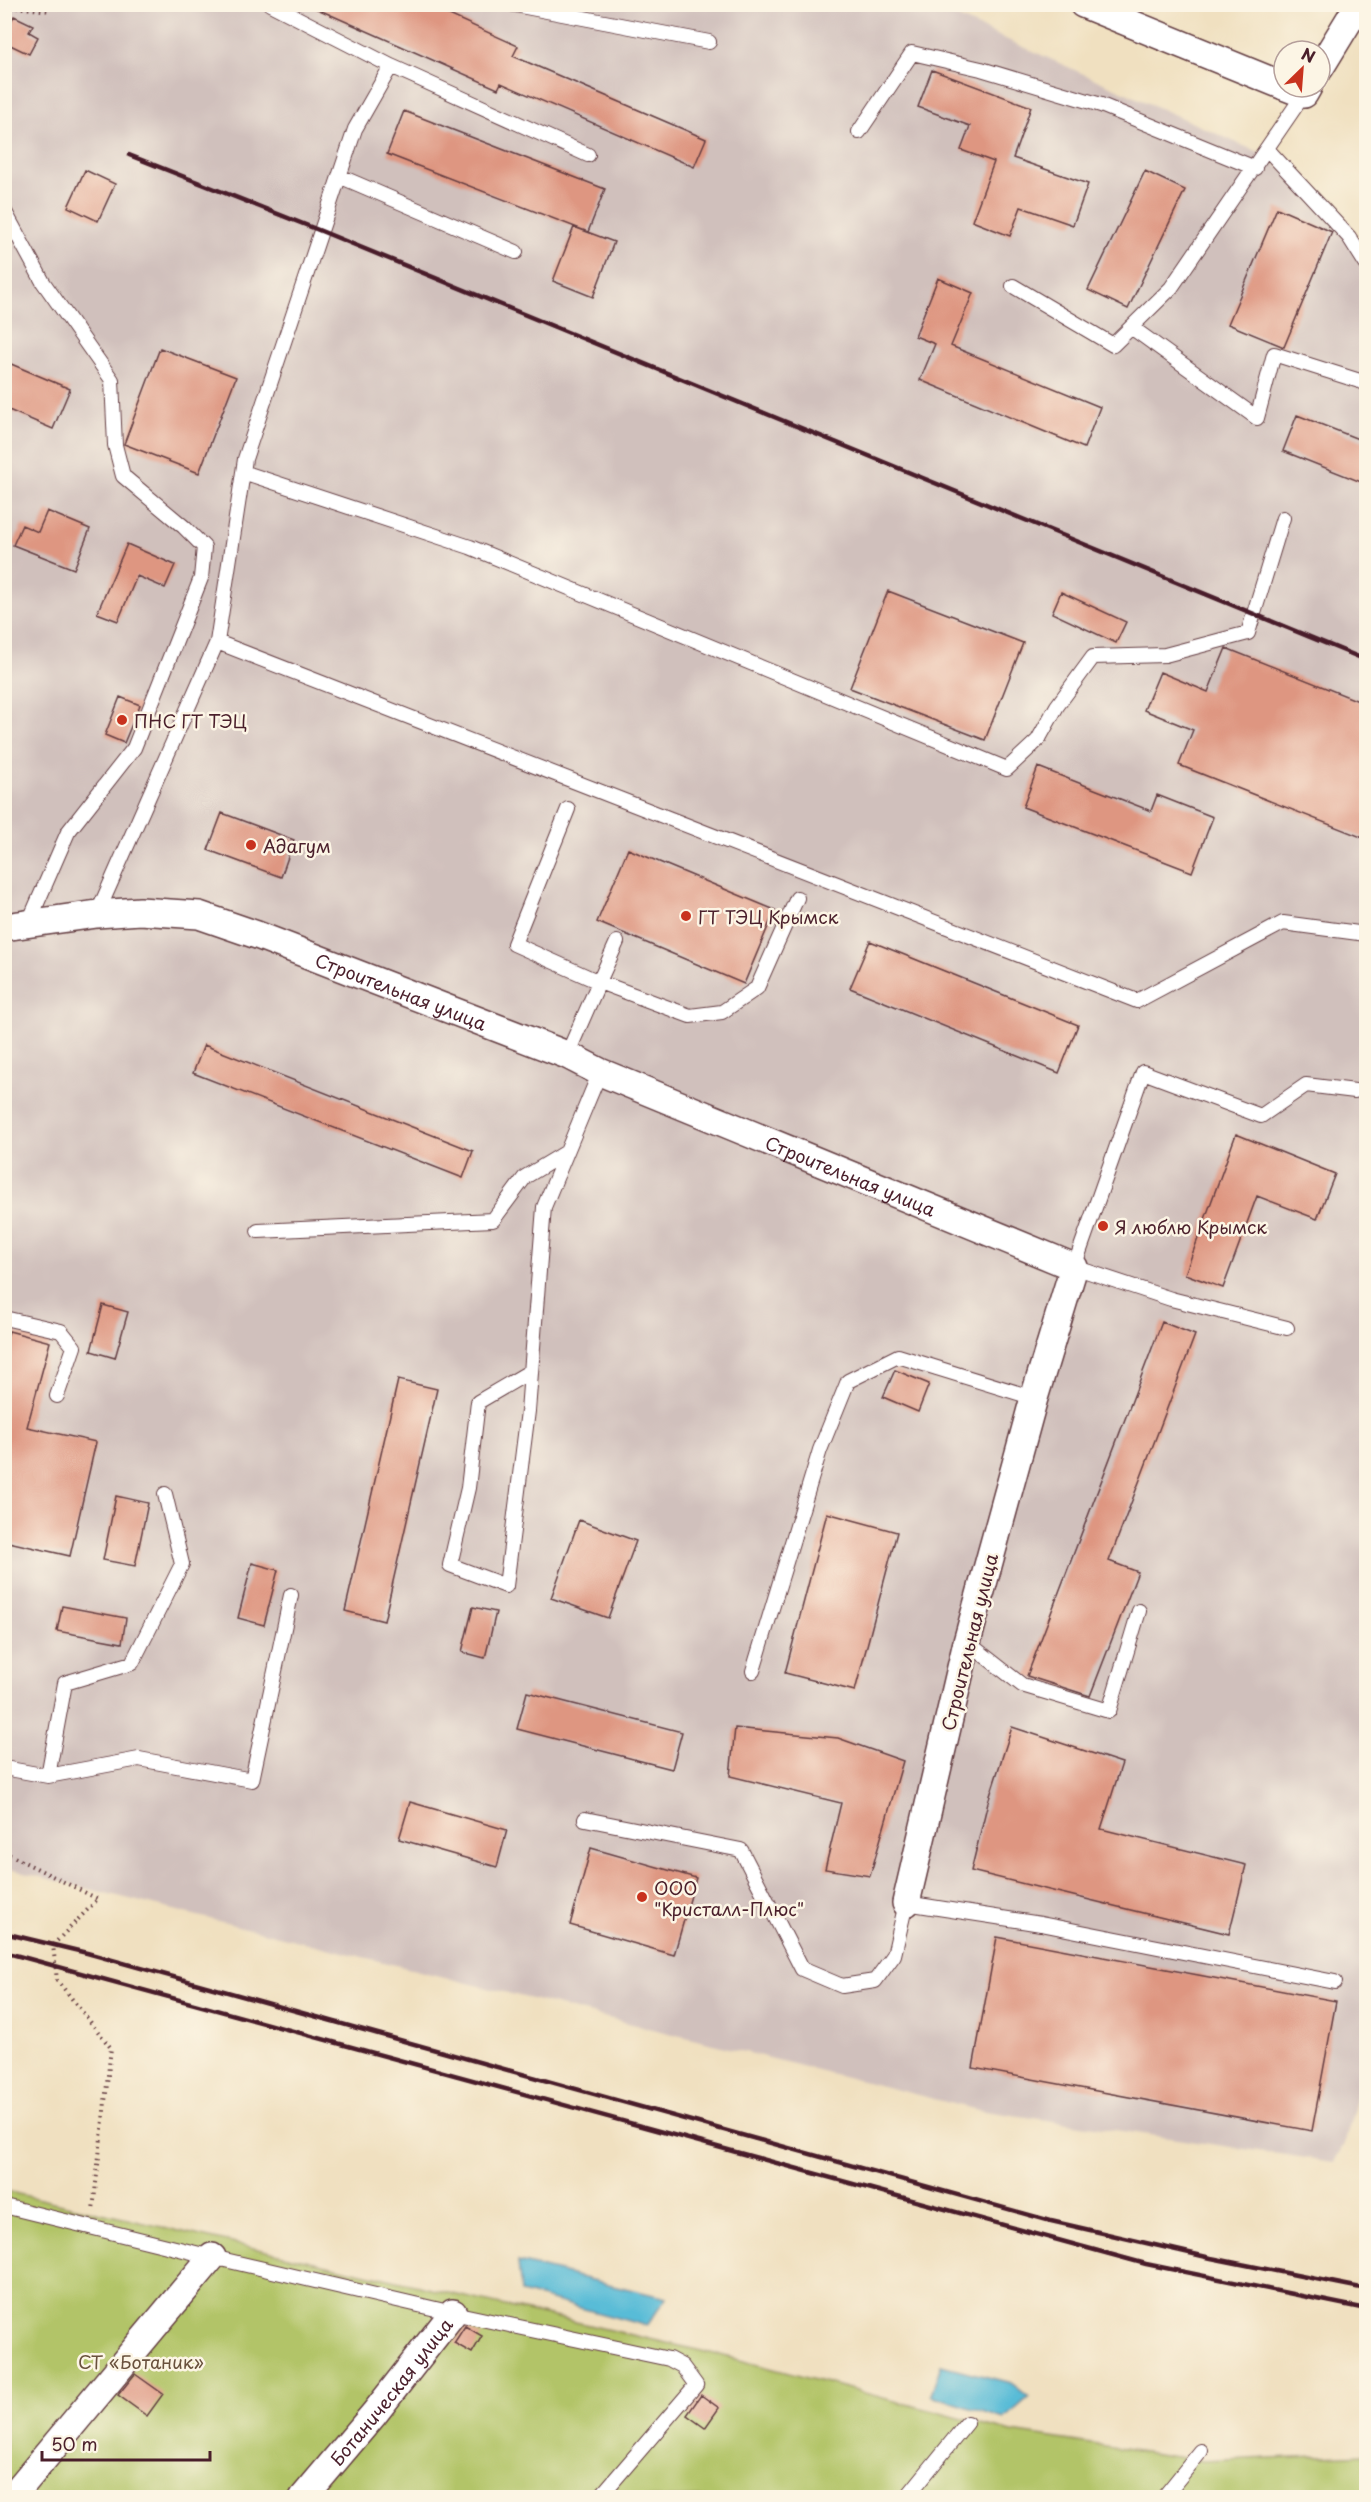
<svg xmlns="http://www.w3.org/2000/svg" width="1371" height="2502" font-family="'Playpen Sans',sans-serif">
<rect width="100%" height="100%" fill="#fcf5e5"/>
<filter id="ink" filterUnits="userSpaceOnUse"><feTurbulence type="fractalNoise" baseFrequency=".0167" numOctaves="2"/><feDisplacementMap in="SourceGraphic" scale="12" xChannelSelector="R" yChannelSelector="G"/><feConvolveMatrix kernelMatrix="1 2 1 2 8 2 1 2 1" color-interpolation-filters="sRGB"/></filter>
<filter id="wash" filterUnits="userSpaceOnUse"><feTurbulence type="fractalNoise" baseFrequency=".008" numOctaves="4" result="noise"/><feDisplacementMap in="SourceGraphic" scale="24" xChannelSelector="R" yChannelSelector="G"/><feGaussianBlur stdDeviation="1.35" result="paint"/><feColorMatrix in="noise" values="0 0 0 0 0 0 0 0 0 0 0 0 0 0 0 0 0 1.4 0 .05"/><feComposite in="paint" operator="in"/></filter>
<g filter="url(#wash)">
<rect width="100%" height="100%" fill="#f0e0c0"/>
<path fill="#d0c0bc" d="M5,5H930L1264,155L1325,203L1366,268V2062L1345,2142L1334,2162L978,2110L5,1868Z"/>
<path fill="#b2c467" stroke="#7e7249" stroke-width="1.5" d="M5,2191L732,2358L1012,2432L1203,2461L1366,2454V2498H5Z"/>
<path fill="#59bcd7" stroke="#526e81" stroke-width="1.5" d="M518,2262L666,2298L647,2326L521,2292Z
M941,2365L1011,2383L1029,2397L1004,2419L931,2395Z"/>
<g id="blocks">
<path fill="#de9681" d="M306,4H425L518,46L513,56L706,139L694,167L501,83L498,89Z
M14,16L33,25L29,32L38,37L29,54L4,42V20L10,23Z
M932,70L1031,107L1013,158L1088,184L1073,225L1021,207L1010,236L972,221L994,162L961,150L970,126L918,107Z
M404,111L605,189L588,232L387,154Z
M85,170L115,184L98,221L68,207Z
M1145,171L1185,190L1128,309L1088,290Z
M1277,208L1332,232L1284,347L1228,324Z
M574,227L614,242L593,297L553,281Z
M938,278L973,293L951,346L1100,407L1084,448L920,380L935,344L915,336Z
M160,348L236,377L199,473L124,444Z
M4,361L70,389L53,429L4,408Z
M1297,415L1366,442V484L1283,451Z
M47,511L90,529L74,569L13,545L22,525L38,532Z
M127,544L175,565L165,588L137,576L118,621L97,613Z
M888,591L1023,643L985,740L850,688Z
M1061,592L1126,622L1116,643L1052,613Z
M1226,648L1366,704V839L1179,765L1193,730L1144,710L1160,672L1208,692Z
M120,697L140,705L124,743L105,735Z
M1038,767L1151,811L1157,795L1213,817L1192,872L1023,807Z
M222,813L294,840L281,877L208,850Z
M628,849L775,910L744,984L597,922Z
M870,941L1078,1025L1059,1073L850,988Z
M204,1045L473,1151L463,1178L193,1073Z
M1236,1134L1335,1174L1317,1219L1257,1196L1223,1288L1185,1274Z
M103,1305L128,1312L115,1358L91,1351Z
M1162,1322L1195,1335L1109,1561L1138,1572L1090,1696L1027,1676Z
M9,1331L50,1342L27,1427L96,1442L70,1556L4,1541V1347Z
M895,1370L929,1384L918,1412L883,1397Z
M398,1380L437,1389L384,1621L345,1611Z
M116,1496L148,1503L135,1566L103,1560Z
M827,1513L897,1532L855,1691L785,1673Z
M579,1520L636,1541L608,1618L551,1598Z
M252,1563L278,1570L264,1625L238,1618Z
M62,1606L126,1618L122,1643L57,1631Z
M473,1607L496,1612L485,1658L462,1652Z
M527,1692L682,1732L672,1769L517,1729Z
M1012,1727L1122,1763L1101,1829L1246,1865L1229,1934L971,1871L988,1802Z
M735,1728L838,1738L903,1761L870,1876L825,1869L841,1803L730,1776Z
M410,1802L507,1830L497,1867L399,1839Z
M591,1848L696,1878L674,1955L570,1925Z
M997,1937L1336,2001L1312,2131L973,2068Z
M465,2326L482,2336L472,2353L454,2343Z
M135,2374L163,2394L147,2416L118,2395Z
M701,2395L719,2408L705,2428L687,2415Z"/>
</g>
</g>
<g filter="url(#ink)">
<use href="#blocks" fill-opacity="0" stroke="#633c41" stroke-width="1.5"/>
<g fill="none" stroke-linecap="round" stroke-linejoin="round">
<defs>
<path id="lane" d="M510,4L709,42
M391,66L588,155
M859,132L912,53L981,69L1101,105L1255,168
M1267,149L1349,237L1366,264
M339,176L516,252
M4,210L43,282L112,380L115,445L123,476L184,527L204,547L201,578L134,748L68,832L28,924
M1013,286L1113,345L1171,288L1304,94
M1131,327L1257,418L1274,354L1366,383
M243,472L470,547L1007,769L1038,740L1057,706L1093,657L1165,655L1248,633L1283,518
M217,642L245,459L355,129L391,66L270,4
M568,809L514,944L599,982L617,942
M97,914L217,642L1137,1001L1283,923L1366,934
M567,1055L599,982L690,1016L722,1012L757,988L797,898
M258,1231L493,1220L525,1177L565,1153
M4,1318L61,1331L74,1347L57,1396
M1287,1328L1171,1299L1074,1267L1143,1072L1261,1116L1306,1085L1355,1091
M531,1371L478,1402L468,1488L450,1565L506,1586L528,1411L544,1207L600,1072
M967,1642L1022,1685L1109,1711L1139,1611
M753,1671L820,1450L848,1381L898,1356L1034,1398
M4,1768L48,1776L65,1683L132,1663L182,1564L165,1494
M48,1776L139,1759L252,1780L291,1595
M585,1819L741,1850L802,1969L842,1986L875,1981L894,1955L906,1903L1041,1924L1335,1982
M4,2206L212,2257L453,2313L669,2359L682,2366L696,2385L599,2498
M906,2498L967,2423
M1163,2498L1201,2451"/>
<g id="street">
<path d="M1083,4L1284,86"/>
<path d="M1320,68L1359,4"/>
<path d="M1286,87L1304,94L1308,87"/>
<path id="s1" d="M4,927L97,914L140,911L199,915L257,935L567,1055L600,1072L1074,1267L1034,1398L967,1642L906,1903"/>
<path d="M11,2498L212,2257"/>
<path id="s2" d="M303,2498L374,2414L453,2313"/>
</g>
</defs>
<use href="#lane" stroke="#633c41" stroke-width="16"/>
<use href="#street" stroke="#633c41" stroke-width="30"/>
<path stroke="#633c41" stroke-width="4" stroke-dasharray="1.5 4.5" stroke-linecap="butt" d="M4,6L51,11
M4,1852L98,1899L53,1945L57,1980L111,2048L93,2210"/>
<use href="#lane" stroke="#fff" stroke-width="14"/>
<use href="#street" stroke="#fff" stroke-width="27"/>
<path stroke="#4a1f2b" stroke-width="4.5" d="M129,155L321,231L1366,660
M4,1933L87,1953L1051,2221L1211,2258L1366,2289
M4,1952L1146,2264L1366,2309"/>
</g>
</g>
<g fill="#c8321e" stroke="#fcf5e5" stroke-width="2">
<circle cx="122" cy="720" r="6"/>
<circle cx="251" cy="845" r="6"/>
<circle cx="686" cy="916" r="6"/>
<circle cx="1103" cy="1226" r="6"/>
<circle cx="642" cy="1897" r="6"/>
</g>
<g text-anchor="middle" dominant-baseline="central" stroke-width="5" stroke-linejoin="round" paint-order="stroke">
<g font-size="18" fill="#4a1f2b" stroke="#fcf5e5" text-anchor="start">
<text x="134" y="720">ПНС ГТ ТЭЦ</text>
<text x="263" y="845">Адагум</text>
<text x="698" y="916">ГТ ТЭЦ Крымск</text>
<text x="1115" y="1226">Я люблю Крымск</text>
<text x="654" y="1887">ООО<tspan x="654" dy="21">"Кристалл-Плюс"</tspan></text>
</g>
<g font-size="18" fill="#4a1f2b" stroke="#fcf5e5">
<text stroke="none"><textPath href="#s1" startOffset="412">Строительная улица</textPath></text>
<text stroke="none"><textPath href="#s1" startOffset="898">Строительная улица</textPath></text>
<text transform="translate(969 1642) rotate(-76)">Строительная улица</text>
<text stroke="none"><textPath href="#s2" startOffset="138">Ботаническая улица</textPath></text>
</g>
<g font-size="18" fill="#69513d" stroke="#fcf5e5">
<text x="141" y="2361">СТ «Ботаник»</text>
</g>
</g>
<rect width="1371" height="2502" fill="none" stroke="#fcf5e5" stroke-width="24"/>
<g transform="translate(1302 69) rotate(25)"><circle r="28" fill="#fcf5e5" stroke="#b59f9b" stroke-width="1.5"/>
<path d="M0-4.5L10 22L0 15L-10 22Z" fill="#c8321e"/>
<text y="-9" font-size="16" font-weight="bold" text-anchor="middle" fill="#4a1f2b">N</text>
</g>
<path d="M42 2451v9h168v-9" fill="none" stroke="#4a1f2b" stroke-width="3"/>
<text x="51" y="2451" font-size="18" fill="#4a1f2b" stroke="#fcf5e5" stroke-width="4.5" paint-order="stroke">50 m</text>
</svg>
